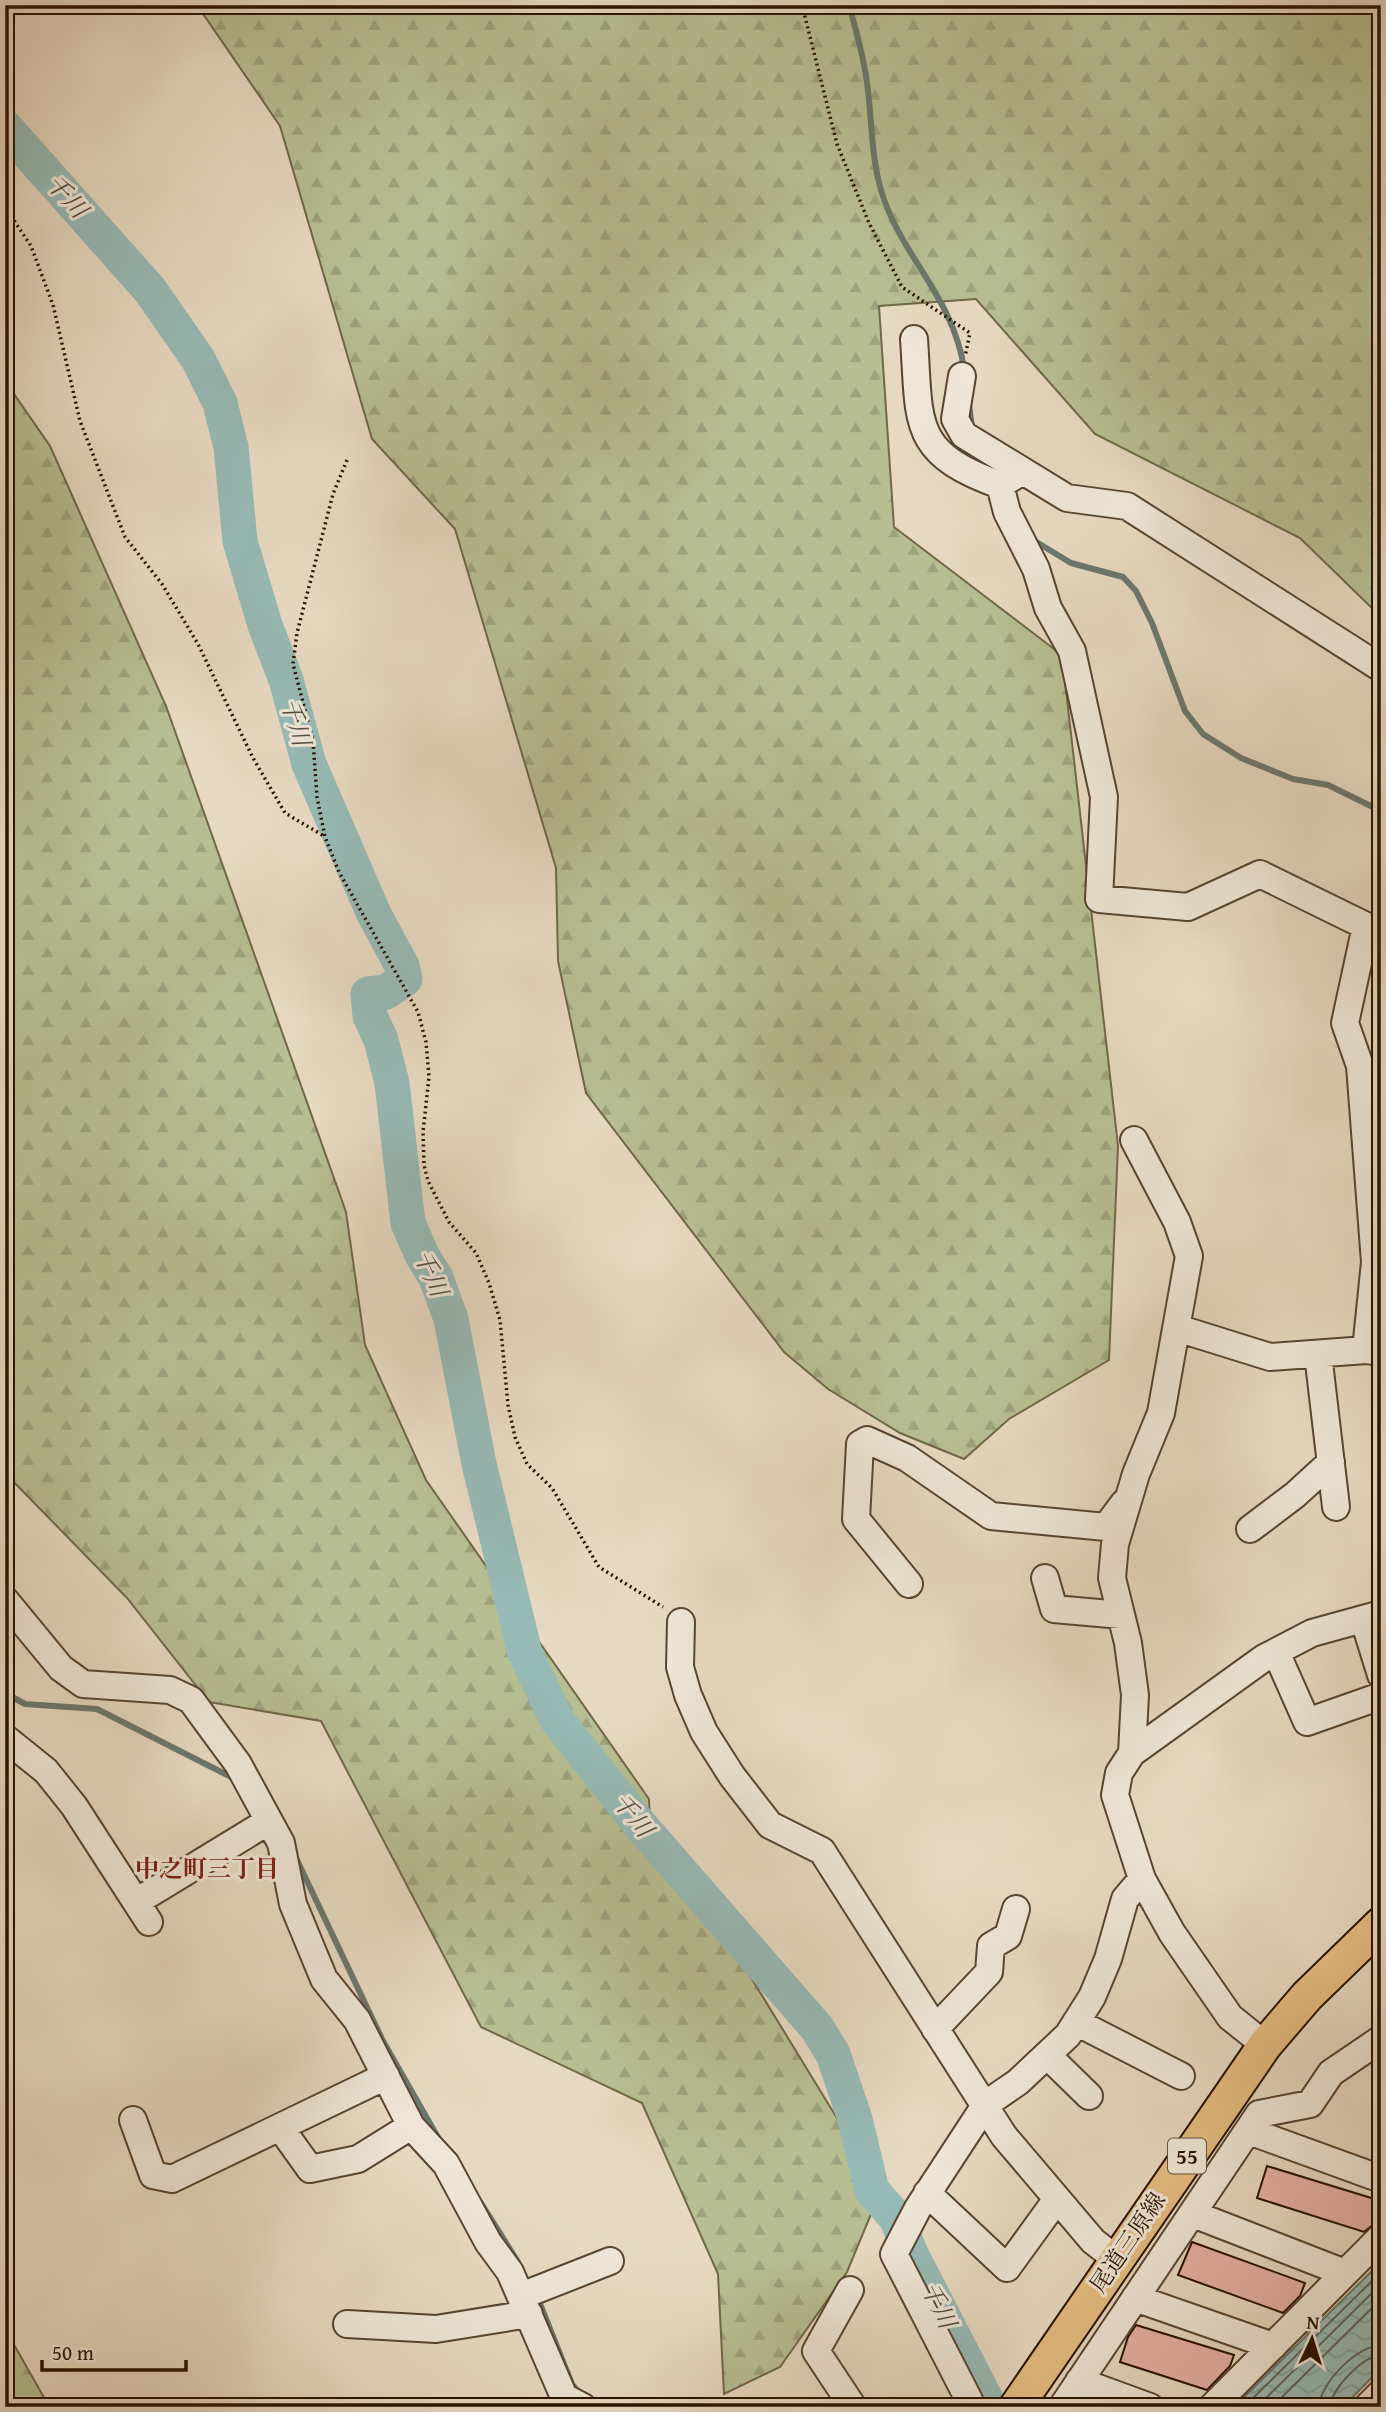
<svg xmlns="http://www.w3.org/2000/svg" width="1386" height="2412" font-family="'Gentium Book Plus','Noto Serif JP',serif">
<defs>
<pattern id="forest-firs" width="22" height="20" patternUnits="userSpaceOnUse" patternTransform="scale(1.75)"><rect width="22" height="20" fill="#b7bf92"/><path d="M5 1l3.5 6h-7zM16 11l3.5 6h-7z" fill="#9da37c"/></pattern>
<pattern id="water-waves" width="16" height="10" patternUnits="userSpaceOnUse" patternTransform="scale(1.75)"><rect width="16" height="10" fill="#97bab6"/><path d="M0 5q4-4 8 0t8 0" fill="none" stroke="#829f9b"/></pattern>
</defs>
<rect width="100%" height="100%" fill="#e7d9c1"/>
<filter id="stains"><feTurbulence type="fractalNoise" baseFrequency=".00286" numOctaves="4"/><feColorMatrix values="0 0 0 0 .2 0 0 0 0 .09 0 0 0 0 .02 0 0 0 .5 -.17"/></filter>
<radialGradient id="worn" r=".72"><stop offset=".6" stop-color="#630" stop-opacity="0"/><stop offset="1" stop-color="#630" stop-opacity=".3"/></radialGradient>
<path fill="url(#forest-firs)" stroke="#706849" stroke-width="2" d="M197,5H1381V617L1300,538L1095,434L976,299L879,306L894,527L1062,655L1118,1146L1109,1360L1009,1419L964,1459L900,1433L828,1389L784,1352L586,1093L558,961L556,868L455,529L372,439L280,126Z
M5,381L50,446L166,706L346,1212L365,1345L426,1480L649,1799L651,1846L747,1971L881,2190L847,2272L780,2367L724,2394L718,2274L642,2103L481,2027L321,1721L209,1702L127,1598L5,1473Z
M5,2329L46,2401L51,2407H5Z"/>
<path fill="url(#water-waves)" stroke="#6b776d" stroke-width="2" d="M1381,2262V2368L1343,2407H1234Z"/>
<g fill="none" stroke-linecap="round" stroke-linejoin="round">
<path stroke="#60665b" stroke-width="2" d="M1244,2407L1381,2272
M1257,2407L1381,2284
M1272,2407L1381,2299
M1319,2407C1320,2383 1357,2346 1381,2345
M1330,2407C1331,2389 1363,2356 1381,2355"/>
<path stroke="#6b776d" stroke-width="6" d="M849,5C856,31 864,57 867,83C872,118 871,156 881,190C899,254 954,297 964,369
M969,404L972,428
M1033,540L1071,563L1123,577L1136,591L1152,623L1185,711L1203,734L1241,758L1293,779L1328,785L1381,811
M5,1693L25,1704L97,1709L235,1779
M296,1858L383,2041L440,2141
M481,2203L518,2262
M537,2296L572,2384L580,2394"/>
<path stroke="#97bab6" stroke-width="35" d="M5,127L150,290L198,359L220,403L231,447L240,541L265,625L286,680L309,764L374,914L402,966L405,979L386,992L368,994L370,1016L381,1040L392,1083L408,1223L422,1255L436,1278L451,1319L479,1464L525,1653L557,1720L641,1826L817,2028L833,2054L855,2119L872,2190L896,2218L911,2254L990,2407"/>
</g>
<path fill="#e5b1a4" stroke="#291200" stroke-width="2" d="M1267,2166L1381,2201L1375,2223L1364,2232L1257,2198Z
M1192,2242L1305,2283L1300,2296L1283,2313L1178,2275Z
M1136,2325L1234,2355L1230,2366L1207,2390L1120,2362L1128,2337Z"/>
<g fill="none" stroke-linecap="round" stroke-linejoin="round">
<defs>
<path id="minor" d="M914,339C920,423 910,453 1000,485
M962,376L955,419L964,435L1067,498L1127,506L1381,668
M1021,472L1000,485L1007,512L1036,569L1048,608L1072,651L1104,797L1099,899L1188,907L1260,874L1366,926L1345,1023L1360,1066L1375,1262L1366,1350
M1134,1140L1177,1222L1189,1256L1161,1413L1136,1474L1115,1544L1112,1578L1128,1643L1135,1695L1132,1753L1119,1773L1115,1795L1142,1879L1172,1933L1230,2017L1265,2045
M1177,1328L1270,1357L1366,1350L1381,1352
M1318,1354L1336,1507
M1250,1529L1295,1495L1331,1462
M1045,1578L1054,1609L1121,1615
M909,1584L856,1519L860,1444L867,1440L907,1458L991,1516L1106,1527L1124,1503
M5,1600L61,1668L83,1684L170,1690L191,1700L238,1764L281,1843L293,1904L324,1979L357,2020L411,2126L446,2164L488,2242L510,2272L564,2397L583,2407
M1364,1620L1381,1675
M681,1622L680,1667L688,1695L704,1732L732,1776L770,1825L822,1851L1004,2136L1093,2241L1116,2259
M1276,1652L1307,1722L1381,1696
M5,1738L46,1771L74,1806L149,1922
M1132,1753L1264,1658L1312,1633L1381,1614
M136,1902L269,1821
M1076,2022L1181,2076
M935,2029L989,1972L991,1946L1008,1936L1016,1909
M1047,2055L1089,2096
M133,2120L153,2175L172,2179L386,2076
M280,2127L310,2169L358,2159L411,2126
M1249,2131L1381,2179
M927,2193L1007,2268L1057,2199
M1193,2214L1345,2273
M850,2290L816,2351L853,2407
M521,2296L610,2261
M1135,2298L1273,2346
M347,2324L436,2329L529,2314
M1079,2381L1150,2407
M963,2407L969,2400L894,2254L918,2208L986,2104L1018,2082L1068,2035L1092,1997L1108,1959L1125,1899L1142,1879
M1062,2407L1259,2114L1310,2104L1331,2073L1381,2039
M1212,2407L1381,2237
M1367,2407L1381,2393"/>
<path id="major" d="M1016,2407L1265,2045L1307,1996L1381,1924"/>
</defs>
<use href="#minor" stroke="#584430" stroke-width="30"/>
<use href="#major" stroke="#291200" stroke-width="37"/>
<path stroke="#291200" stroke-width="3.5" stroke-dasharray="2 3.5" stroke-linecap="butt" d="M802,5L837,144L869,223L902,287L970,333L965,357
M5,207L31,246L53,305L80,421L125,537L162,584L198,644L253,758L285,813L324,836
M347,460L333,494L297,633L293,664L313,741L317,797L325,837L339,872L418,1012L426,1042L429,1077L423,1132L424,1165L428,1181L449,1222L476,1253L489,1283L500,1320L508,1405L515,1437L527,1464L552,1488L599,1567L663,1607"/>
<use href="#minor" stroke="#efe6d7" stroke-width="26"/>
<use href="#major" stroke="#e4bc80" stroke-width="33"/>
</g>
<g text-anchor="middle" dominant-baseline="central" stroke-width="6" stroke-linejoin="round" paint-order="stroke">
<rect fill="#efe6d7" stroke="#645240" stroke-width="2" x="1168" y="2138.5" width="38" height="35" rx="5"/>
<g font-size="21" font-weight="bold" fill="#291200">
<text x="1187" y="2156">55</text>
</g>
<g font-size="23" fill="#291200" stroke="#efe6d7">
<text transform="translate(1127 2242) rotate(-56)">尾道三原線</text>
</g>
<g font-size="24" font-style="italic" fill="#504d40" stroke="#efe6d7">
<text transform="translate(67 196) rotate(48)">千川</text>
<text transform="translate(296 722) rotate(73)">千川</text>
<text transform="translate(431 1273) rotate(66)">千川</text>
<text transform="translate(633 1815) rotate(51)">千川</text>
<text transform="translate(939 2305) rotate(64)">千川</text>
</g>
<g font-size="24" font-weight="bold" fill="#7a1f14" stroke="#efe6d7">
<text x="207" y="1868">中之町三丁目</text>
</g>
</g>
<rect width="1386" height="2412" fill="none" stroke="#e7d9c1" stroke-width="28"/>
<rect x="7" y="7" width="1372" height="2398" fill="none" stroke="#291200" stroke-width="3.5"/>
<rect x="14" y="14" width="1358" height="2384" fill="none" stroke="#291200" stroke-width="2"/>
<g transform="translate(1312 2339) rotate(4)" stroke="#efe6d7" stroke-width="5" paint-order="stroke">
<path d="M0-5L12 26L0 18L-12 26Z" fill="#291200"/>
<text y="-10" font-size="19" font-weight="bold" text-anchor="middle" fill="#291200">N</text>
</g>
<path d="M42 2360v10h144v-10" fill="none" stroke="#291200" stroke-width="3.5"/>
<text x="52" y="2360" font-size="21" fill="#291200" stroke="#efe6d7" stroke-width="5" paint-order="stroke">50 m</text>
<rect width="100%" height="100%" filter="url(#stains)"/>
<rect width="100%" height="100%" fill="url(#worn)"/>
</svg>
